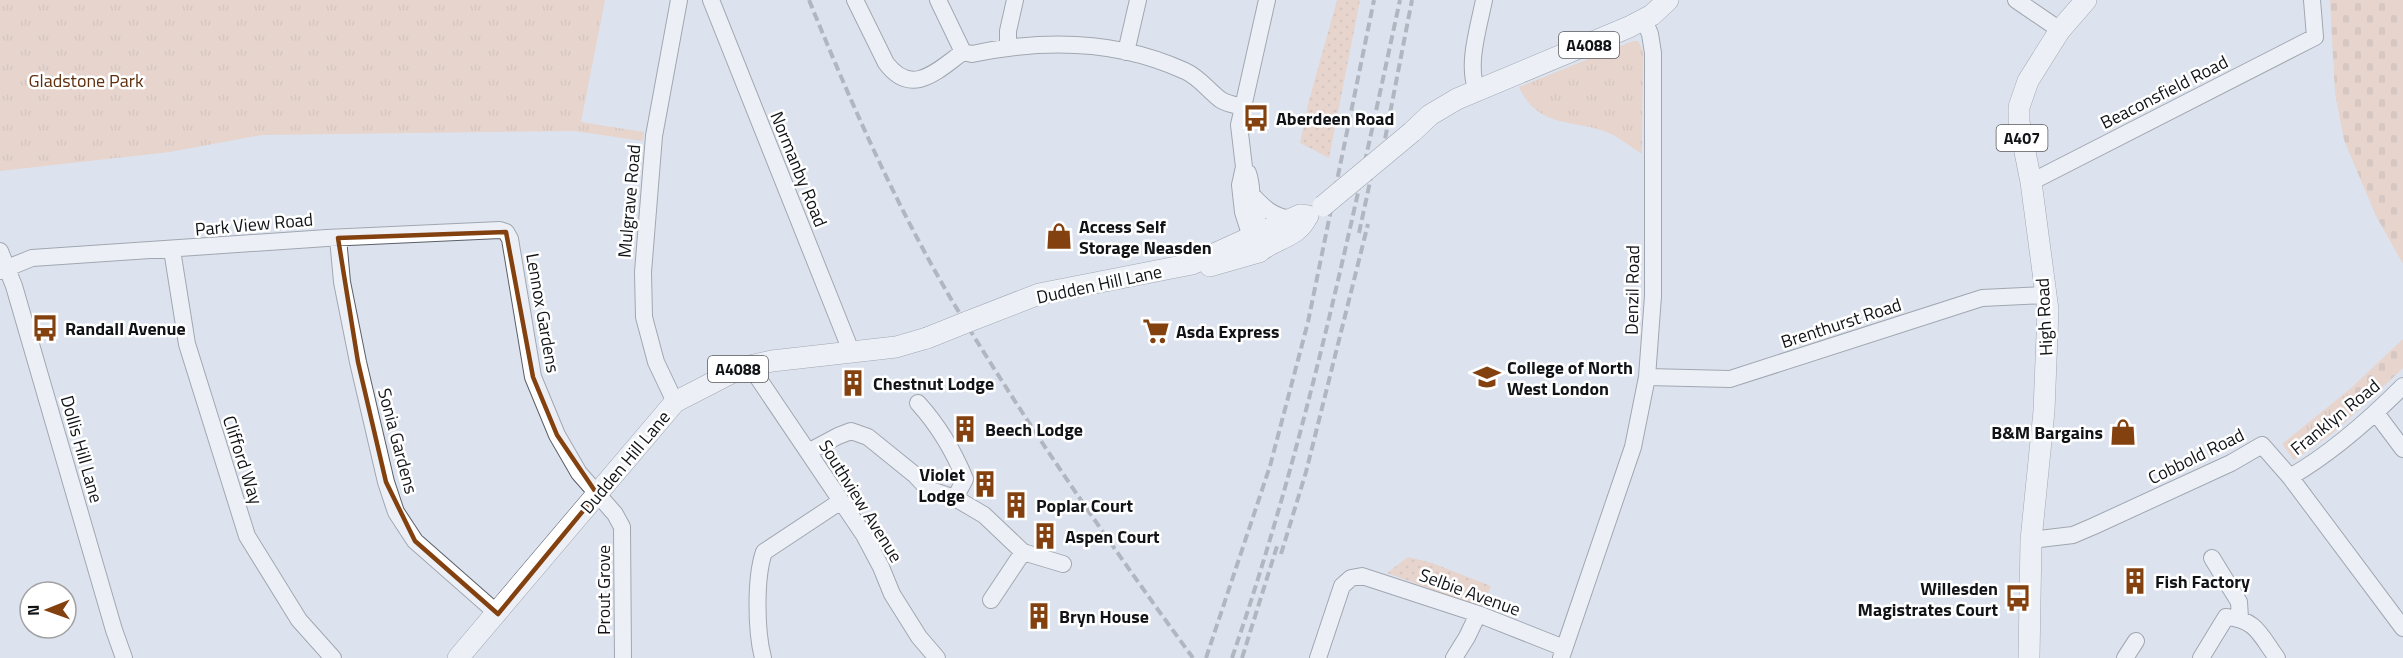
<svg xmlns="http://www.w3.org/2000/svg" width="2403" height="658" font-family="'Titillium Web',sans-serif">
<defs>
<pattern id="grass-dots" width="8" height="8" patternUnits="userSpaceOnUse" patternTransform="scale(1.5)"><rect width="8" height="8" fill="#f1c0a4"/><path d="M2 2h.1M6 6h.1" fill="none" stroke="#cea48c" stroke-width="1.8" stroke-linecap="round"/></pattern>
<pattern id="cemetery-stones" width="16" height="16" patternUnits="userSpaceOnUse" patternTransform="scale(1.5)"><rect width="16" height="16" fill="#f1c0a4"/><path d="M2 7V4a2 2 0 0 1 4 0v3zM10 15v-3a2 2 0 0 1 4 0v3z" fill="#cea48c"/></pattern>
<pattern id="park-tufts" width="24" height="20" patternUnits="userSpaceOnUse" patternTransform="scale(1.5)"><rect width="24" height="20" fill="#f1c0a4"/><path d="M3 7l-1-3M5 7V3M7 7l1-3M15 17l-1-3M17 17v-4M19 17l1-3" fill="none" stroke="#cea48c"/></pattern>
</defs>
<rect width="100%" height="100%" fill="#dde3ee"/>
<path fill="url(#grass-dots)" d="M1337,0H1360L1329,158L1300,143L1308,104Z
M1408,557L1432,563L1491,586L1482,608L1387,573Z"/>
<path fill="url(#cemetery-stones)" d="M2330,0H2403V264L2375,214L2344,140L2335,93Z
M2403,339V368L2365,404L2351,388Z"/>
<path fill="url(#park-tufts)" d="M0,0H605L581,122L644,132L643,141L574,131L262,135L170,152L0,171Z
M1633,41H1638L1643,51L1642,154C1632,148 1622,139 1611,134C1576,118 1539,131 1519,87Z
M2351,388L2365,404L2333,433L2294,460L2282,444Z"/>
<g fill="none" stroke-linecap="round" stroke-linejoin="round">
<defs>
<path id="minor" d="M711,0L851,351
M855,0L886,63C912,98 938,70 963,52
M938,0L963,52L972,54C1043,39 1118,40 1185,71C1199,77 1209,91 1221,100C1227,104 1236,105 1243,107
M2016,0L2060,30
M1008,47V31L1015,0
M1126,52L1138,0
M1477,90C1466,66 1479,26 1484,0
M1248,173C1252,184 1251,195 1253,206C1255,219 1263,229 1264,243
M2031,182L2315,37L2312,0
M1253,196C1265,209 1274,217 1292,219
M338,238L342,282L358,362L386,482L396,512L415,541L498,614
M1260,244L1251,237L1243,212L1240,185L1244,167L1239,125L1267,0
M172,250L187,344L247,536L299,620L333,658
M0,251L14,286L114,630L124,658
M0,271L32,258L327,238L500,230L506,232L510,239L533,377L557,435L579,473L615,514L622,527L623,658
M750,366L864,535L881,567L892,594L919,637L937,658
M1647,377L1730,379L1982,298L2045,295
M675,402L656,362L644,317L643,272L654,136L679,0
M918,403C937,424 954,452 965,479L955,498
M2376,413L2403,449
M808,452L838,436L851,431L868,437L915,475L928,489L955,498L984,515L1023,552L1063,564
M2290,477C2332,453 2369,420 2403,386
M2031,540L2073,535L2094,526L2231,463L2262,445L2290,477L2403,628
M2212,558L2239,602L2240,618
M991,600L1023,552
M763,658C756,631 755,578 764,552L841,501
M1318,658L1342,586L1351,578L1362,576L1478,614L1564,648
M1454,658L1467,637L1478,614
M1561,658L1633,447L1647,377L1653,296V53L1650,34L1644,20
M2125,658L2136,641
M2201,658L2226,617C2256,619 2260,635 2277,658"/>
<path id="major" d="M1412,132L1430,115L1457,99L1629,27L1652,15L1668,0
M1210,266L1259,252C1275,238 1297,238 1307,217
M967,322L1039,294L1192,264L1300,215L1308,216
M458,658L675,402L741,368L772,361L896,347L927,338
M2029,658L2031,540L2044,411L2048,310L2031,182L2019,122V107L2028,81L2060,30L2086,0"/>
</defs>
<use href="#minor" stroke="#595e67" stroke-width="18"/>
<use href="#major" stroke="#595e67" stroke-width="22"/>
<use href="#minor" stroke="#fff" stroke-width="16"/>
<use href="#major" stroke="#fff" stroke-width="21"/>
<path stroke="#7d8188" stroke-width="4" stroke-dasharray="9 4.5" stroke-linecap="butt" d="M809,0C851,103 897,208 954,304C1028,426 1109,543 1193,658
M1380,165L1412,0
M1359,233L1376,154
M1281,554L1306,472L1368,224
M1206,658L1270,466L1308,322L1374,0
M1232,658C1306,443 1352,222 1400,0
M1242,658L1278,543"/>
<defs>
<path id="major-bridge" d="M1323,206L1412,132
M927,338L967,322"/>
</defs>
<use href="#major-bridge" stroke="#595e67" stroke-width="22" stroke-linecap="butt"/>
<use href="#major-bridge" stroke="#fff" stroke-width="21"/>
</g>
<path d="M0 0H2403V658H0ZM506,232L533,377L557,435L597,494L498,614L415,541L386,482L358,362L338,238Z" fill="#dde3ee" fill-opacity=".55" fill-rule="evenodd"/>
<path fill="none" stroke="#844110" stroke-width="4.5" stroke-linejoin="round" d="M506,232L533,377L557,435L597,494L498,614L415,541L386,482L358,362L338,238Z"/>
<defs>
<symbol id="bus-bare" viewBox="-9 -9 18 18"><path d="M-5-6H5V4H4V6H2V4H-2V6H-4V4H-5ZM-3.5-4V0h7V-4ZM-3.5 1.2v1.5H-2V1.2ZM2 1.2v1.5H3.5V1.2Z" fill="#844110" stroke="#fff" stroke-width="2.5" paint-order="stroke"/></symbol>
<symbol id="shop-bare" viewBox="-9 -9 18 18"><path d="M-5-2.5h2.3a2.7 3.5 0 0 1 5.4 0H5L5.5 6h-11ZM-1.5-2.5h3a1.5 2.3 0 0 0-3 0Z" fill="#844110" stroke="#fff" stroke-width="2.5" paint-order="stroke"/></symbol>
<symbol id="supermarket-bare" viewBox="-9 -9 18 18"><path d="M-6-5.5h2.5l.6 2H6L4.5 2H-2.5L-4.4-4H-6ZM-1.5 3.2a1.3 1.3 0 1 0 .1 0ZM3 3.2a1.3 1.3 0 1 0 .1 0Z" fill="#844110" stroke="#fff" stroke-width="2.5" paint-order="stroke"/></symbol>
<symbol id="university-bare" viewBox="-9 -9 18 18"><path d="M0-5L7-2L0 1L-7-2ZM-4 1L0 2.5L4 1V4Q0 6-4 4Z" fill="#844110" stroke="#fff" stroke-width="2.5" paint-order="stroke"/></symbol>
<symbol id="building-bare" viewBox="-9 -9 18 18"><path d="M-4-6H4V6H1V3H-1V6H-4ZM-2.5-4.3h1.7v1.8h-1.7ZM.8-4.3h1.7v1.8H.8ZM-2.5-1h1.7V.8h-1.7ZM.8-1h1.7V.8H.8Z" fill="#844110" stroke="#fff" stroke-width="2.5" paint-order="stroke"/></symbol>
</defs>
<g fill-rule="evenodd">
<use href="#bus-bare" x="1237" y="99" width="38" height="38"/>
<use href="#shop-bare" x="1040" y="217" width="38" height="38"/>
<use href="#bus-bare" x="26" y="309" width="38" height="38"/>
<use href="#supermarket-bare" x="1137" y="312" width="38" height="38"/>
<use href="#university-bare" x="1468" y="358" width="38" height="38"/>
<use href="#building-bare" x="834" y="364" width="38" height="38"/>
<use href="#building-bare" x="946" y="410" width="38" height="38"/>
<use href="#shop-bare" x="2104" y="413" width="38" height="38"/>
<use href="#building-bare" x="966" y="465" width="38" height="38"/>
<use href="#building-bare" x="997" y="486" width="38" height="38"/>
<use href="#building-bare" x="1026" y="517" width="38" height="38"/>
<use href="#building-bare" x="2116" y="562" width="38" height="38"/>
<use href="#bus-bare" x="1999" y="579" width="38" height="38"/>
<use href="#building-bare" x="1020" y="597" width="38" height="38"/>
</g>
<g text-anchor="middle" dominant-baseline="central" stroke-width="5" stroke-linejoin="round" paint-order="stroke">
<g fill="#fff" stroke="#585a5d" stroke-width="1.5">
<rect x="1559" y="32" width="60" height="26" rx="4.5"/>
<rect x="1996.5" y="125" width="51" height="26" rx="4.5"/>
<rect x="708" y="356" width="60" height="26" rx="4.5"/>
</g>
<g font-size="16" font-weight="bold" fill="#111317">
<text x="1589" y="45">A4088</text>
<text x="2022" y="138">A407</text>
<text x="738" y="369">A4088</text>
</g>
<g font-size="18" fill="#5e2e0d" stroke="#fff">
<text x="86" y="80">Gladstone Park</text>
</g>
<g font-size="18" fill="#111317" stroke="#fff">
<text transform="translate(2164 92) rotate(-27)">Beaconsfield Road</text>
<text transform="translate(799 169) rotate(68)">Normanby Road</text>
<text transform="translate(629 201) rotate(-85)">Mulgrave Road</text>
<text transform="translate(254 224) rotate(-5)">Park View Road</text>
<text transform="translate(1099 284) rotate(-12)">Dudden Hill Lane</text>
<text transform="translate(1632 290) rotate(-89)">Denzil Road</text>
<text transform="translate(543 313) rotate(80)">Lennox Gardens</text>
<text transform="translate(2044 317) rotate(-93)">High Road</text>
<text transform="translate(1841 323) rotate(-18)">Brenthurst Road</text>
<text transform="translate(2335 417) rotate(-39)">Franklyn Road</text>
<text transform="translate(398 441) rotate(75)">Sonia Gardens</text>
<text transform="translate(82 449) rotate(74)">Dollis Hill Lane</text>
<text transform="translate(2196 456) rotate(-26)">Cobbold Road</text>
<text transform="translate(243 460) rotate(72)">Clifford Way</text>
<text transform="translate(625 462) rotate(-50)">Dudden Hill Lane</text>
<text transform="translate(861 501) rotate(58)">Southview Avenue</text>
<text transform="translate(603 590) rotate(-90)">Prout Grove</text>
<text transform="translate(1470 592) rotate(20)">Selbie Avenue</text>
</g>
<g font-size="18" font-weight="bold" fill="#111317" stroke="#fff" text-anchor="start">
<text x="1276" y="118">Aberdeen Road</text>
<text x="1079" y="226">Access Self<tspan x="1079" dy="21">Storage Neasden</tspan></text>
<text x="65" y="328">Randall Avenue</text>
<text x="1176" y="331">Asda Express</text>
<text x="1507" y="367">College of North<tspan x="1507" dy="21">West London</tspan></text>
<text x="873" y="383">Chestnut Lodge</text>
<text x="985" y="429">Beech Lodge</text>
<text x="2103" y="432" text-anchor="end">B&amp;M Bargains</text>
<text x="965" y="474" text-anchor="end">Violet<tspan x="965" dy="21">Lodge</tspan></text>
<text x="1036" y="505">Poplar Court</text>
<text x="1065" y="536">Aspen Court</text>
<text x="2155" y="581">Fish Factory</text>
<text x="1998" y="588" text-anchor="end">Willesden<tspan x="1998" dy="21">Magistrates Court</tspan></text>
<text x="1059" y="616">Bryn House</text>
</g>
</g>
<g transform="translate(48 610) rotate(269)"><circle r="28" fill="#ffffff" stroke="#a0a1a2" stroke-width="1.5"/>
<path d="M0-4.5L10 22L0 15L-10 22Z" fill="#844110"/>
<text y="-9" font-size="16" font-weight="bold" text-anchor="middle" fill="#111317">N</text>
</g>
</svg>
